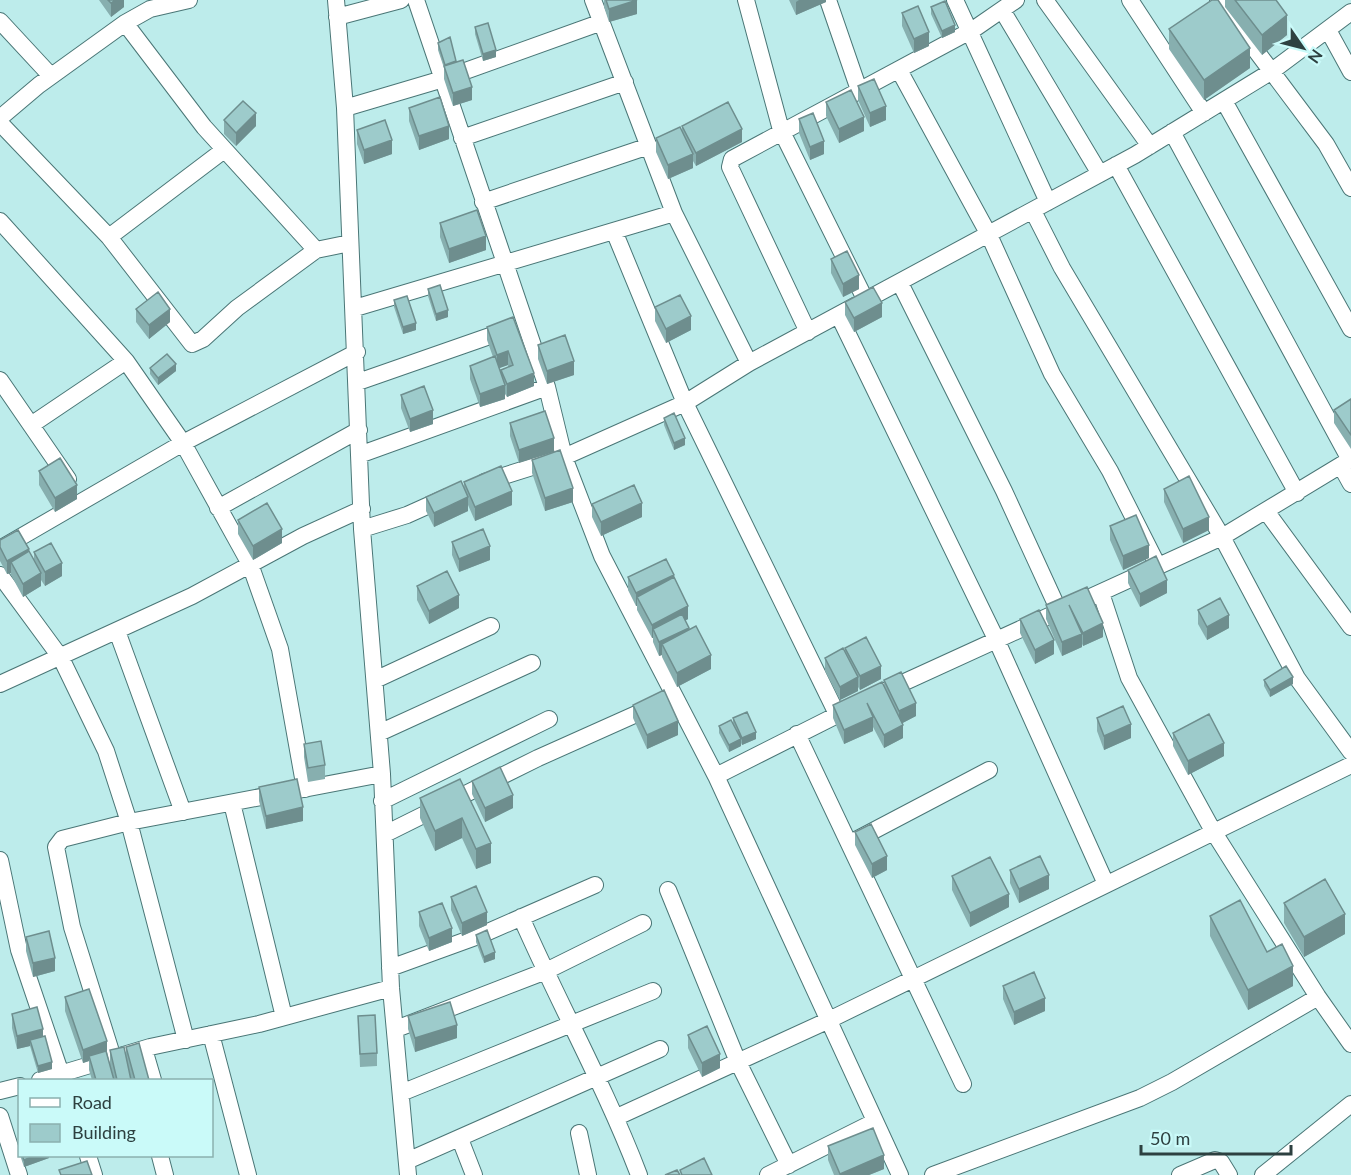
<svg xmlns="http://www.w3.org/2000/svg" width="1351" height="1175" font-family="Lato,sans-serif">
<rect width="100%" height="100%" fill="#bdeceb"/>
<g fill="none" stroke-linecap="round" stroke-linejoin="round">
<defs>
<path id="street" d="M336,0L345,108L362,529L382,774L391,988L408,1175
M416,0L547,387L564,457L602,556L716,776L900,1175
M593,0L674,213L749,363
M746,0L781,130L866,301
M828,0L859,90
M955,0L1048,202
M1045,0L1150,146
M1130,0L1204,113
M1218,0L1326,144L1351,188
M1002,10L1100,174
M337,17L401,0
M0,21L51,76
M125,23L204,127L316,250L350,243
M1328,30L1351,72
M899,70L989,235L1052,374L1110,471L1158,566
M1224,101L1351,329
M345,108L443,79L602,22
M0,118L39,85L125,23L150,9L189,0
M0,123L109,237L192,344L203,339L237,308L316,250
M1172,132L1350,460
M462,138L625,82
M1116,165L1297,493
M483,202L649,146
M1033,211L1062,268L1222,537L1297,678L1351,752
M0,221L126,361L183,443L250,564L280,649L305,789
M614,231L685,403L837,714
M109,237L224,150
M900,283L1004,491L1059,611
M355,308L674,213
M839,316L996,639L1106,884
M808,332L730,167L732,159L974,29L1016,0
M0,380L68,479
M358,382L507,330
M31,425L126,361
M359,455L547,387
M1341,466L1351,484
M484,482L564,457L685,403L749,363L1135,155L1272,71L1351,12
M218,508L359,430
M1266,511L1351,627
M362,529L407,515L447,497
M0,549L183,443L357,352
M0,575L61,658L106,751L129,822L62,839L56,847L72,927L113,1058
M1101,593L1129,678L1213,831L1318,997L1351,1044
M117,631L183,812
M375,680L491,626
M0,684L192,596L303,536L362,509
M885,691L1222,537L1351,459
M379,733L532,663
M797,734L963,1084
M716,776L851,708
M382,801L549,719
M232,803L284,1017
M385,834L538,758L652,707
M854,841L989,770
M0,860L19,950L63,1080
M668,890L738,1062L789,1165
M521,917C559,1004 605,1086 639,1175
M390,968L481,935L595,885
M396,1029L546,971L643,923
M211,1034L248,1175
M186,1040L129,822L382,774
M144,1049L153,1080
M40,1080L150,1047L259,1024L391,988
M0,1091L20,1086
M401,1093L653,991
M0,1116L19,1175
M617,1117L827,1021L1351,765
M579,1133L588,1175
M460,1139L474,1175
M88,1156L94,1175
M160,1156L165,1175
M407,1161L660,1049
M768,1175L874,1122
M933,1175L1140,1098L1172,1082L1318,997
M1180,1175L1215,1160L1221,1162L1229,1175
M1263,1175L1351,1104"/>
</defs>
<use href="#street" stroke="#4a7676" stroke-width="18"/>
<use href="#street" stroke="#fff" stroke-width="16"/>
</g>
<path fill="#87afaf" fill-rule="evenodd" d="M99,0H124V7L111,17Z
M604,0H637V14L609,22L604,7Z
M789,0H826V2L796,15Z
M1225,0H1276L1287,35L1262,55L1225,7Z
M931,7L955,32L942,38L931,14Z
M902,13L929,46L914,53L902,26Z
M475,27L496,57L483,61L475,34Z
M1169,29L1250,68L1204,100L1169,49Z
M438,43L456,62L472,100L453,106L444,79V68L438,50Z
M858,86L886,120L870,127L858,100Z
M826,102L864,131L839,143L826,116Z
M409,108L449,139L419,150L409,121Z
M799,119L824,154L810,160L799,133Z
M224,120L256,126L236,146L224,134Z
M682,126L742,142L696,166L693,161V168L668,179L656,152V138L682,130Z
M357,130L392,154L364,164L357,144Z
M440,223L486,250L449,263L440,237Z
M831,259L859,289L843,297L831,273Z
M428,289L448,317L436,321L428,296Z
M394,300L416,330L403,334L394,307Z
M845,302L882,317L854,332L845,315Z
M655,307L691,330L666,343L655,321Z
M136,309L170,322L149,339L136,322Z
M513,317L534,386L507,397L505,394V399L480,407L470,379V366L493,357L487,340V327ZM508,365V367L501,370V373L499,368Z
M538,345L574,375L547,384L538,359Z
M150,368L176,371L158,385L150,374Z
M401,395L433,424L410,432L401,408Z
M1351,399V449L1334,423V410Z
M545,411L519,463L510,436V423Z
M664,418L685,445L674,450L664,425Z
M532,460L573,502L545,511L532,473Z
M39,471L77,499L55,512L39,485Z
M464,482L512,505L475,521L468,505V511L434,527L426,511V497L464,489Z
M1164,489L1209,530L1183,543L1164,502Z
M592,504L642,517L601,536L592,517Z
M238,520L282,543L253,560L238,534Z
M1110,526L1149,558L1123,570L1110,540Z
M0,540L29,552L34,559V552L62,576L45,586L41,580V586L23,597L11,575V573L7,574L0,561Z
M452,542L490,560L459,572L452,555Z
M1128,570L1167,593L1140,607L1128,583Z
M628,577H674L688,619L685,621L689,630L711,669L677,687L662,657V655L659,656L653,642V638H652L637,610V606H636L628,590Z
M417,586L459,608L429,624L417,600Z
M1087,587L1103,637L1083,646L1082,644V647L1062,656L1046,619V605Z
M1198,610L1229,628L1207,640L1198,624Z
M1020,619L1054,654L1035,664L1020,633Z
M845,648L881,679L860,690L858,687V691L840,700L825,671V658L845,652Z
M884,680L916,716L902,723L903,738L884,748L873,727V731L844,744L833,718V705L884,686Z
M1264,680L1293,684L1270,697L1264,686Z
M633,705L678,735L647,749L633,718Z
M733,718L756,739L742,745L741,743V746L729,752L719,733V726L733,724Z
M1097,718L1131,738L1104,750L1097,731Z
M1173,733L1224,756L1188,775L1173,746Z
M304,744L325,765V779L308,782L304,757Z
M460,779L491,863L476,869L462,838L435,851L420,818V798Z
M472,781L513,808L485,822L472,794Z
M259,787L303,821L266,829L259,801Z
M855,832L887,870L872,878L855,845Z
M1010,870L1049,889L1019,903L1010,883Z
M952,876L1009,907L970,927L952,890Z
M451,897L487,925L462,936L451,910Z
M1284,903L1345,934L1304,957L1284,923Z
M419,912L452,942L429,951L419,926Z
M1210,916L1267,952L1293,986L1248,1010L1210,936Z
M476,935L495,959L484,963L476,942Z
M26,937L55,971L33,977L26,951Z
M1003,986L1045,1011L1014,1025L1003,999Z
M65,997L107,1052L110,1064V1050L126,1057V1047L149,1080H92L89,1070V1061L83,1063L65,1011Z
M12,1014L43,1037L52,1069L38,1073L30,1046L17,1049L12,1028Z
M358,1016L377,1053V1066L360,1067Z
M408,1016L457,1038L415,1052L408,1029Z
M688,1035L720,1068L702,1077L688,1048Z
M828,1146L884,1169L869,1175H834L828,1160Z
M20,1155H49V1158L24,1167Z"/>
<path fill="#6e8e8e" d="M116,0H124V7L111,17V3Z
M637,0V14L609,22V9Z
M799,0H826V2L796,15V2Z
M1287,15V35L1262,55V35Z
M955,25V32L942,38V31Z
M929,32V46L914,53V39Z
M1250,48V68L1204,100V80Z
M496,50V57L483,61V54Z
M472,87V100L453,106V93Z
M886,106V120L870,127V113Z
M256,113V126L236,146V133Z
M864,117V131L839,143V129Z
M449,126V139L419,150V136Z
M742,129V142L696,166V153Z
M392,140V154L364,164V150Z
M824,141V154L810,160V147Z
M693,154V168L668,179V165Z
M486,236V250L449,263V249Z
M859,275V289L843,297V284Z
M882,303V317L854,332V318Z
M170,309V322L149,339V325Z
M448,310V317L436,321V314Z
M691,316V330L666,343V329Z
M416,323V330L403,334V327Z
M508,351V365L497,369V355Z
M574,361V375L547,384V371Z
M176,364V371L158,385V378Z
M534,373V386L507,397V384Z
M505,385V399L480,407V394Z
M433,410V424L410,432V419Z
M554,438V452L519,463V450Z
M685,438V445L674,450V443Z
M77,485V499L55,512V498Z
M573,488V502L545,511V498Z
M512,491V505L475,521V507Z
M468,497V511L434,527V513Z
M642,503V517L601,536V522Z
M1209,517V530L1183,543V529Z
M282,529V543L253,560V546Z
M1149,545V558L1123,570V556Z
M490,546V560L459,572V559Z
M29,549V563L11,562V573L7,574V561Z
M62,563V576L45,586V572Z
M41,573V586L23,597V584Z
M674,575V588L637,597V606H636V593Z
M1167,580V593L1140,607V594Z
M459,595V608L429,624V611Z
M688,606V619L656,636L653,629V638H652V625Z
M1229,615V628L1207,640V627Z
M1103,623V637L1083,646V633Z
M689,628V642L662,644V655L659,656V642Z
M1082,634V647L1062,656V642Z
M1054,640V654L1035,664V650Z
M711,655V669L677,687V673Z
M881,666V679L860,690V676Z
M858,677V691L840,700V687Z
M1293,677V684L1270,697V690Z
M916,703V716L899,725V711Z
M873,717V731L844,744V730Z
M678,721V735L647,749V735Z
M1131,724V738L1104,750V736Z
M903,725V738L884,748V735Z
M756,732V739L742,745V738Z
M741,739V746L729,752V745Z
M1224,743V756L1188,775V761Z
M513,795V808L485,822V808Z
M303,807V821L266,829V816Z
M462,818V838L435,851V831Z
M491,843V863L476,869V849Z
M887,856V870L872,878V864Z
M1049,875V889L1019,903V889Z
M1009,894V907L970,927V913Z
M487,912V925L462,936V923Z
M1345,914V934L1304,957V937Z
M452,928V942L429,951V938Z
M495,952V959L484,963V957Z
M55,958V971L33,977V963Z
M1293,966V986L1248,1010V990Z
M1045,998V1011L1014,1025V1012Z
M457,1025V1038L415,1052V1038Z
M43,1029V1042L30,1040V1046L17,1049V1036Z
M107,1041V1055L89,1056V1061L83,1063V1050Z
M720,1054V1068L702,1077V1063Z
M52,1062V1069L38,1073V1066Z
M36,1155H49V1158L24,1167V1160Z
M884,1155V1169L869,1175H840V1174Z"/>
<path fill="#9dcbcb" stroke="#6e8e8e" stroke-width="1.5" d="M108,0H116L111,3Z
M606,0H637L609,9Z
M1212,0H1218L1250,48L1204,80L1169,29Z
M1235,0H1276L1287,15L1262,35Z
M945,1L955,25L942,31L931,7Z
M918,6L929,32L914,39L902,13Z
M488,23L496,50L483,54L475,27Z
M450,37L456,61L445,65L438,43Z
M463,60L472,87L453,93L444,66Z
M874,79L886,106L870,113L858,86Z
M851,90L864,117L839,129L826,102Z
M440,97L449,126L419,136L409,108Z
M243,101L256,113L236,133L224,120Z
M728,102L742,129L696,153L682,126Z
M813,113L824,141L810,147L799,119Z
M385,120L392,140L364,150L357,130Z
M680,127L693,154L668,165L656,138Z
M477,210L486,236L449,249L440,223Z
M847,251L859,275L843,284L831,259Z
M440,285L448,310L436,314L428,289Z
M873,287L882,303L854,318L845,302Z
M158,292L170,309L149,325L136,309Z
M680,295L691,316L666,329L655,307Z
M407,296L416,323L403,327L394,300Z
M513,317L534,373L507,384L501,370L513,365L508,351L497,355L487,327Z
M565,335L574,361L547,371L538,345Z
M167,354L176,364L158,378L150,368Z
M495,356L505,385L480,394L470,366Z
M424,386L433,410L410,419L401,395Z
M1351,399V435L1334,410Z
M545,411L554,438L519,450L510,423Z
M674,413L685,438L674,443L664,418Z
M560,450L573,488L545,498L532,460Z
M60,458L77,485L55,498L39,471Z
M501,466L512,491L475,507L464,482Z
M1189,476L1209,517L1183,529L1164,489Z
M461,481L468,497L434,513L426,497Z
M634,485L642,503L601,522L592,504Z
M267,503L282,529L253,546L238,520Z
M1136,515L1149,545L1123,556L1110,526Z
M483,529L490,546L459,559L452,542Z
M18,530L29,549L7,561L0,547V540Z
M51,543L62,563L45,572L34,552Z
M29,551L41,573L23,584L11,562Z
M1156,556L1167,580L1140,594L1128,570Z
M666,559L674,575L636,593L628,577Z
M447,571L459,595L429,611L417,586Z
M674,577L688,606L652,625L637,597Z
M1087,587L1103,623L1083,633L1069,605L1082,634L1062,642L1046,605Z
M1220,598L1229,615L1207,627L1198,610Z
M1039,610L1054,640L1035,650L1020,619Z
M682,614L689,628L659,642L653,629Z
M696,626L711,655L677,673L662,644Z
M866,637L881,666L860,676L845,648Z
M843,648L858,677L840,687L825,658Z
M1286,666L1293,677L1270,690L1264,680Z
M901,672L916,703L899,711L884,680Z
M882,682L903,725L884,735L867,703L873,717L844,730L833,705Z
M664,690L678,721L647,735L633,705Z
M1123,706L1131,724L1104,736L1097,718Z
M747,712L756,732L742,738L733,718Z
M1209,714L1224,743L1188,761L1173,733Z
M731,720L741,739L729,745L719,726Z
M321,741L325,765L308,768L304,744Z
M500,767L513,795L485,808L472,781Z
M297,779L303,807L266,816L259,787Z
M460,779L491,843L476,849L462,818L435,831L420,798Z
M871,824L887,856L872,864L855,832Z
M1040,856L1049,875L1019,889L1010,870Z
M990,857L1009,894L970,913L952,876Z
M1325,879L1345,914L1304,937L1284,903Z
M476,886L487,912L462,923L451,897Z
M1240,900L1267,952L1282,944L1293,966L1248,990L1210,916Z
M442,903L452,928L429,938L419,912Z
M487,930L495,952L484,957L476,935Z
M49,931L55,958L33,963L26,937Z
M1034,972L1045,998L1014,1012L1003,986Z
M89,989L107,1041L83,1050L65,997Z
M450,1002L457,1025L415,1038L408,1016Z
M37,1007L43,1029L17,1036L12,1014Z
M375,1015L377,1053L360,1054L358,1016Z
M707,1026L720,1054L702,1063L688,1035Z
M45,1036L52,1062L38,1066L30,1040Z
M139,1043L149,1080H135L126,1047Z
M124,1047L131,1080H117L110,1050Z
M106,1051L114,1080H96L89,1056Z
M873,1128L884,1155L840,1174L828,1146Z
M22,1155H36L24,1160Z
M704,1158L712,1175H682L680,1170Z
M87,1161L92,1175H61L59,1170Z
M677,1170L680,1175H665Z"/>
<rect x="18" y="1079" width="195" height="78" fill="#cafaf9" stroke="#8bb0af" stroke-width="1.5"/>
<rect x="30" y="1098" width="30" height="9" fill="#ffffff" stroke="#8bb0af" stroke-width="1.5"/>
<text x="72" y="1109" font-size="18" fill="#2d4040">Road</text>
<rect x="30" y="1124" width="30" height="18" fill="#9dcbcb" stroke="#8bb0af" stroke-width="1.5"/>
<text x="72" y="1139" font-size="18" fill="#2d4040">Building</text>
<g transform="translate(1303 48) rotate(125)" stroke="#cafaf9" stroke-width="4.5" paint-order="stroke">
<path d="M0-4.5L10 22L0 15L-10 22Z" fill="#2d4040"/>
<text y="-9" font-size="16" font-weight="bold" text-anchor="middle" fill="#2d4040">N</text>
</g>
<path d="M1141 1145v9h150v-9" fill="none" stroke="#2d4040" stroke-width="3"/>
<text x="1150" y="1145" font-size="18" fill="#2d4040" stroke="#cafaf9" stroke-width="4.5" paint-order="stroke">50 m</text>
</svg>
